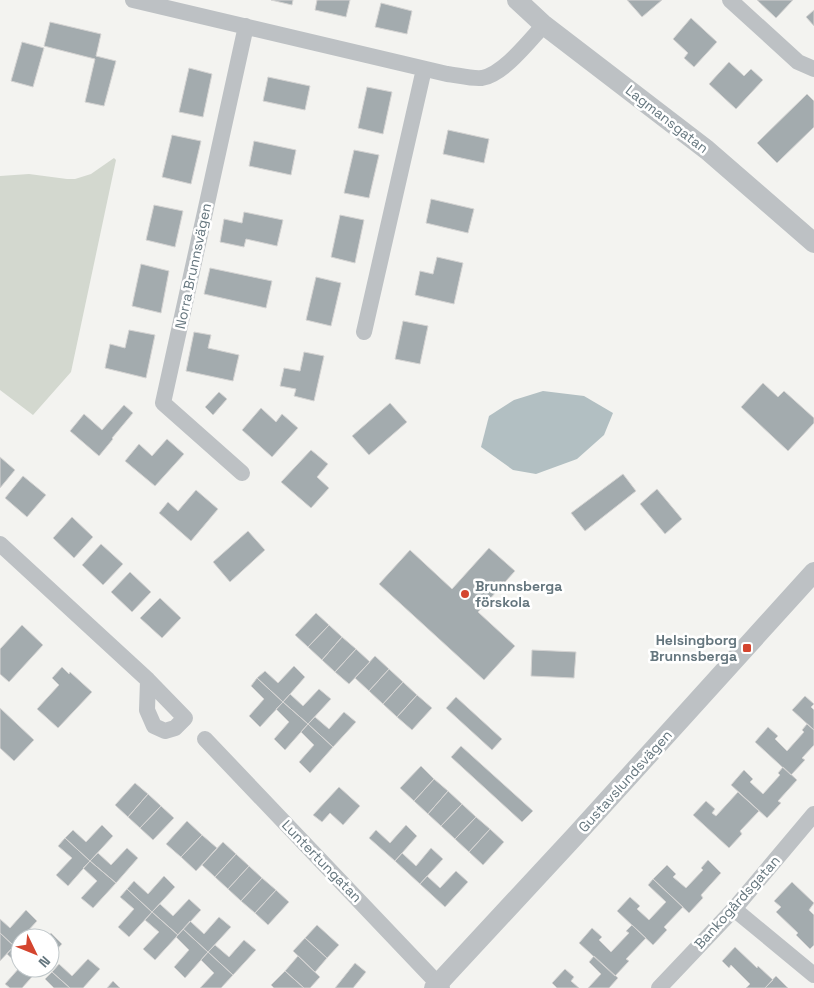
<svg xmlns="http://www.w3.org/2000/svg" width="814" height="988" viewBox="0 0 814 988" font-family="'Space Grotesk',sans-serif">
  <style>
    .green { fill: #d3d8cf }
    .water { fill: #b2bfc2 }
    .building { fill: #a3abae; stroke: #d5d4d3 }
    .lines { fill: none; stroke-linecap: round; stroke-linejoin: round }
    .minor { stroke: #bdc1c4; stroke-width: 16 }
    .tertiary { stroke: #bdc1c4; stroke-width: 20 }
    .poi-dot { fill: #d4452f; stroke: #fff; stroke-width: 2 }
    .labels { text-anchor: middle; dominant-baseline: central; stroke-width: 5; stroke-linejoin: round; paint-order: stroke }
    .street-label { font-size: 14px; fill: #65767e; stroke: #fff }
    .poi-label { font-size: 14px; font-weight: bold; fill: #65767e; stroke: #fff; text-anchor: start }
  </style>
  <rect width="100%" height="100%" fill="#f3f3f0"/>
  <path class="green" d="M114,158L116,160L71,372L33,415L0,390V176L29,174L67,179H75L91,174Z"/>
  <path class="water" d="M543,391L584,396L613,413L604,435L577,459L536,474L513,470L481,447L489,416L514,400Z"/>
  <path class="building" d="M271,0H293L292,5Z
    M317,0H350L346,17L315,10Z
    M627,0H662L642,17Z
    M757,0H793L776,18Z
    M381,3L412,11L407,34L375,27Z
    M814,10V26L806,17Z
    M691,18L717,42L694,67L684,58L688,53L673,39Z
    M50,22L101,34L96,56L116,61L104,106L85,102L95,59L44,46Z
    M22,42L44,48L33,87L11,81Z
    M729,62L744,76L751,69L763,80L736,109L709,84Z
    M189,68L212,74L203,117L179,112Z
    M268,77L310,86L305,110L263,101Z
    M367,87L392,92L383,134L358,128Z
    M807,94L814,101V127L777,163L757,143Z
    M448,130L489,139L484,163L443,154Z
    M172,135L201,141L191,184L162,177Z
    M254,141L296,150L291,175L249,166Z
    M354,150L379,155L369,198L344,193Z
    M431,199L474,209L468,233L426,223Z
    M154,205L183,211L175,247L146,240Z
    M244,212L283,220L277,246L246,239L244,247L220,242L224,219L242,223Z
    M340,215L364,220L355,263L331,257Z
    M437,257L463,263L454,304L415,295L420,271L433,274Z
    M141,264L169,271L161,313L132,306Z
    M210,268L272,281L266,308L204,294Z
    M316,277L341,283L331,326L306,320Z
    M403,321L428,326L420,364L395,359Z
    M129,330L155,335L146,378L105,368L110,344L125,348Z
    M194,332L211,335L208,348L239,355L233,381L186,371Z
    M304,352L324,356L314,401L294,396L296,389L280,386L284,368L300,371Z
    M763,383L778,397L784,391L814,418V423L788,451L741,407Z
    M219,392L227,399L213,415L205,407Z
    M390,403L407,422L369,455L352,436Z
    M124,405L133,413L112,438L113,439L99,456L70,431L84,414L102,430Z
    M261,408L276,422L282,414L298,428L272,457L242,430Z
    M167,439L184,454L155,486L125,461L139,444L152,456Z
    M311,450L328,464L317,477L329,488L311,508L281,482Z
    M0,457L15,470L0,488Z
    M623,474L636,491L585,531L571,513Z
    M23,476L46,495L27,517L5,498Z
    M657,489L682,519L665,534L640,504Z
    M196,490L218,509L191,541L159,513L168,502L178,511Z
    M72,517L93,537L74,558L53,538Z
    M248,531L265,550L230,582L213,562Z
    M101,544L123,564L103,585L82,565Z
    M489,548L515,571L478,612L515,646L484,680L379,584L410,550L452,589Z
    M130,572L151,592L132,612L111,592Z
    M160,598L181,618L162,638L140,618Z
    M316,613L329,625L308,647L295,635Z
    M22,625L43,645L9,682L0,674V649Z
    M329,625L342,637L322,660L308,647Z
    M342,637L356,649L335,672L322,660Z
    M356,649L370,662L349,684L335,672Z
    M532,650L576,652L574,678L531,676Z
    M375,656L389,669L369,691L355,678Z
    M294,666L305,677L283,702L257,678L265,671L278,683Z
    M62,667L69,674L70,672L92,692L58,728L37,709L59,685L52,678Z
    M389,669L403,682L383,704L369,691Z
    M257,678L283,702L260,727L249,716L264,699L251,686Z
    M403,682L417,695L397,717L383,704Z
    M319,689L331,699L308,724L283,702L290,694L303,706Z
    M417,695L432,708L412,730L397,717Z
    M805,696L814,704L811,707L814,710V730L792,710Z
    M456,697L502,739L492,750L446,708Z
    M283,702L308,724L285,750L274,739L289,722L276,709Z
    M0,708L34,740L14,761L0,748Z
    M344,712L356,722L333,747L308,724L315,717L329,729Z
    M308,724L333,747L310,773L299,762L314,745L301,732Z
    M807,724L814,730V745L802,758L805,760L791,775L755,742L768,727L778,736L775,739L787,751L804,732L802,730Z
    M461,746L533,811L522,822L451,757Z
    M421,766L434,779L414,801L400,788Z
    M783,767L797,780L778,801L781,803L767,818L731,785L744,770L753,779L750,782L763,794L780,775L778,773Z
    M434,779L448,791L428,814L414,801Z
    M135,783L148,794L128,817L115,805Z
    M339,787L360,806L343,825L330,813L322,822L313,815Z
    M448,791L462,804L441,826L428,814Z
    M738,792L759,811L740,831L742,834L729,848L693,815L706,801L715,809L712,813L716,816Z
    M148,794L161,806L140,828L128,817Z
    M462,804L476,817L455,839L441,826Z
    M161,806L174,818L153,840L140,828Z
    M476,817L490,829L469,852L455,839Z
    M187,821L202,835L181,857L166,844Z
    M102,825L113,836L90,861L65,838L73,830L86,842Z
    M406,825L417,836L395,861L369,838L376,830L390,843Z
    M490,829L504,842L483,865L469,852Z
    M202,835L217,848L196,871L181,857Z
    M65,838L90,861L68,886L56,875L72,858L58,846Z
    M223,842L236,854L215,877L202,865Z
    M127,848L138,858L116,883L90,861L98,853L111,865Z
    M431,848L443,859L420,884L395,861L402,853L416,866Z
    M236,854L249,866L228,889L215,877Z
    M708,860L721,873L701,895L703,898L689,913L653,879L667,865L676,874L673,877L686,888L703,870L701,868Z
    M90,861L116,883L93,908L81,898L97,881L83,868Z
    M249,866L262,878L241,901L228,889Z
    M456,871L468,882L445,907L420,884L427,876L440,888Z
    M164,876L175,887L152,912L127,889L134,881L148,894Z
    M262,878L276,890L255,913L241,901Z
    M653,879L683,907L664,927L667,930L653,945L617,911L630,897L640,906L637,909L649,920L666,902L648,885Z
    M792,882L814,903L809,910L814,915V945L810,949L796,935L798,933L776,912L781,907L774,901Z
    M127,889L152,912L129,937L118,927L134,909L120,897Z
    M276,890L289,902L268,925L255,913Z
    M189,899L201,910L178,935L152,912L160,904L173,916Z
    M26,910L37,921L14,946L0,933V919L10,928Z
    M152,912L178,935L155,960L143,949L159,932L145,920Z
    M219,917L231,927L208,952L183,929L190,921L204,934Z
    M317,925L339,945L327,958L305,938Z
    M632,925L646,938L626,959L629,961L615,976L579,943L592,928L602,937L599,940L611,952L629,933L626,931Z
    M183,929L208,952L185,978L174,967L189,950L176,937Z
    M0,933L14,946L0,961Z
    M51,933L62,944L50,957V938H46Z
    M305,938L327,958L315,972L293,951Z
    M244,940L256,950L233,975L208,952L215,945L229,957Z
    M14,946L20,951V966L7,954Z
    M735,947L757,968L758,966L773,980L765,988H746L750,984L731,965L729,968L722,961Z
    M208,952L233,975L221,988H200L214,973L201,960Z
    M298,956L320,977L310,988H304L285,971Z
    M594,956L618,978L609,988H588L601,974L589,962Z
    M88,959L100,969L83,988H70L52,972L59,964L72,976Z
    M355,963L366,972L353,988H335Z
    M20,967L39,969L22,988H10L5,984Z
    M565,969L574,977L571,981L579,988H557L552,983Z
    M285,971L304,988H274L271,985Z
    M52,972L70,988H54L45,979Z
    M776,976L788,988H765Z
    M113,981L120,988H107Z"/>
  <g class="lines">
    <path class="minor" d="M133,0L447,74C457,75 471,79 482,78C504,74 529,41 544,25
      M730,0L798,62L814,69
      M364,332L424,69
      M242,473L163,403L246,26
      M0,544L148,680L185,718L175,728L165,731L154,726L147,710L148,680
      M205,739L442,988
      M734,909L814,975
      M659,988L734,909L814,814"/>
    <path class="tertiary" d="M517,0L544,25L707,150L814,243
      M434,988L575,836L814,572"/>
  </g>
  <g class="poi-dot">
    <circle cx="465" cy="594" r="5"/>
    <rect x="742" y="643" width="10" height="10" rx="2.5"/>
  </g>
  <g class="labels">
    <g class="street-label">
      <text transform="translate(667 119) rotate(38)">Lagmansgatan</text>
      <text transform="translate(193 266) rotate(-78)">Norra Brunnsvägen</text>
      <text transform="translate(625 781) rotate(-48)">Gustavslundsvägen</text>
      <text transform="translate(322 861) rotate(46)">Luntertungatan</text>
      <text transform="translate(737 902) rotate(-48)">Bankogårdsgatan</text>
    </g>
    <g class="poi-label">
      <text x="475" y="586">Brunnsberga<tspan x="475" dy="16">förskola</tspan></text>
      <text x="737" y="640" text-anchor="end">Helsingborg<tspan x="737" dy="16">Brunnsberga</tspan></text>
    </g>
  </g>
  <g transform="translate(35 953) rotate(133)"><circle r="24" fill="#ffffff" stroke="#c1c8cb"/>
  <path d="M0-4L9 19L0 12L-9 19Z" fill="#d4452f"/>
  <text y="-8" font-size="14" font-weight="bold" text-anchor="middle" fill="#65767e">N</text>
  </g>
</svg>
